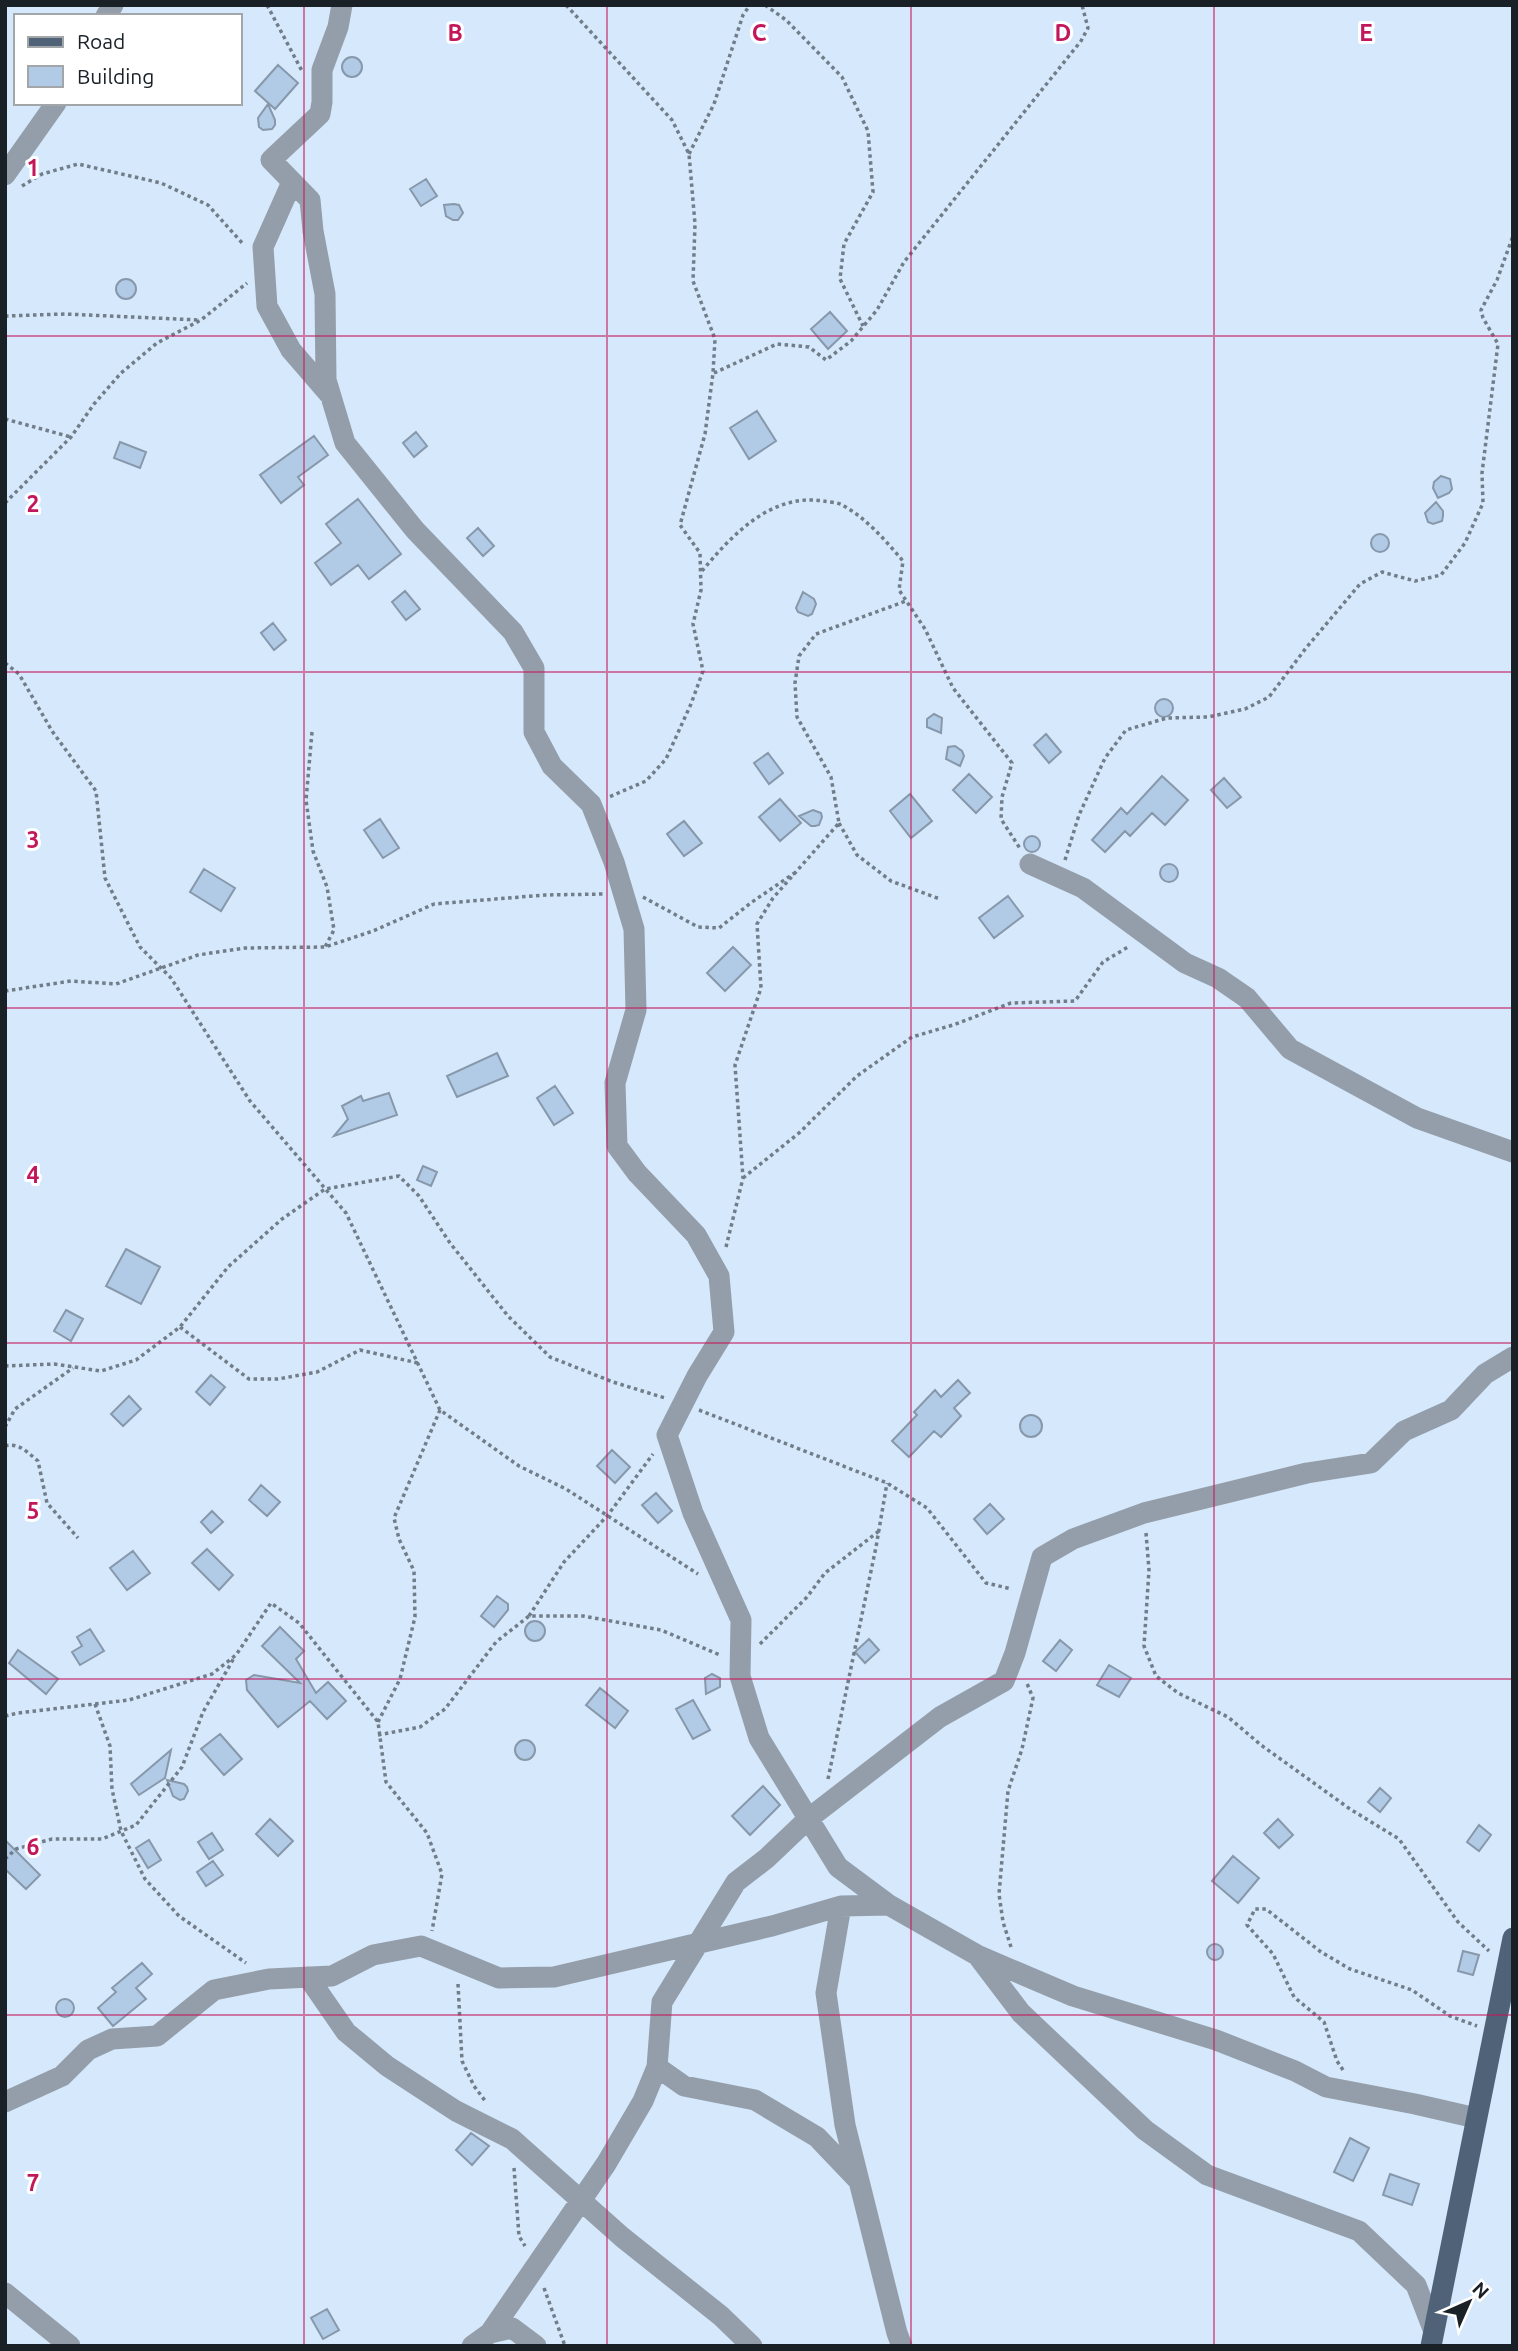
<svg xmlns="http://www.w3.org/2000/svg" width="1518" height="2351" viewBox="0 0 1518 2351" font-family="Ubuntu,sans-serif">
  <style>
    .building { fill: #b1cbe7; stroke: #8798aa; stroke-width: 2 }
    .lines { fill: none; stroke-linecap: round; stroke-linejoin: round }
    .path { stroke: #717d89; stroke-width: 3.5; stroke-dasharray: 3.5 3.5; stroke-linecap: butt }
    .minor { stroke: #939eaa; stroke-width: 21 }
    .major { stroke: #4f6277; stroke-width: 21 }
    .grid { fill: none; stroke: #c2185b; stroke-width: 2; stroke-opacity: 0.55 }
    .grid-label { font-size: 23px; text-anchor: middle; font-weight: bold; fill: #c2185b; stroke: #fff; stroke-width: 6; stroke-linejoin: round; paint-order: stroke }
  </style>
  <rect width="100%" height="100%" fill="#d6e8fb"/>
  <path class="building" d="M342 67a10 10 0 1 1 20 0a10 10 0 1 1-20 0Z
    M278,65L298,83L275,109L255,91Z
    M268,104L275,120V125L272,129L263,130L259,127L258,118Z
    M426,179L437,196L421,206L410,189Z
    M454,204L459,205L463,213L458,220H453L446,216L444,205Z
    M116 289a10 10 0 1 1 20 0a10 10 0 1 1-20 0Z
    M830,312L847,331L828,349L811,329Z
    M757,411L776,441L749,459L730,428Z
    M416,432L427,446L414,457L403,443Z
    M314,436L328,455L298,477L304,485L281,503L260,475Z
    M120,442L146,452L140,468L114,458Z
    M1441,476L1450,479L1452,489L1449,493L1438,498L1433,488L1434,482Z
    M358,499L401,554L369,579L358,565L331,585L315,563L341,543L326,524Z
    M1436,502L1443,511V516L1442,521L1433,524L1428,522L1425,513Z
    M478,528L494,546L483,556L467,538Z
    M1371 543a9 9 0 1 1 18 0a9 9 0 1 1-18 0Z
    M405,591L420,609L406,620L392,602Z
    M803,592L814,599L816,604L812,614L808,616L798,612L796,608Z
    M273,623L286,640L274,650L261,633Z
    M1155 708a9 9 0 1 1 18 0a9 9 0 1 1-18 0Z
    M934,714L942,718L941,733L927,727V719Z
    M1046,734L1061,752L1049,763L1034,745Z
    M955,746L962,751L964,756L960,766L946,759L948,747Z
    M768,753L783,773L769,784L754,763Z
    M969,774L992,797L976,813L953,790Z
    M1162,776L1188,800L1165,825L1152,813L1130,836L1125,831L1105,852L1092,840L1121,808L1127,814Z
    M1224,778L1241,797L1227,808L1211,790Z
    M910,794L932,821L911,838L890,811Z
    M780,799L801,823L780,841L759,817Z
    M813,810L821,813L822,817L819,825L815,826H811L799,816Z
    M380,819L399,848L383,858L364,830Z
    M684,821L702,843L684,856L667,834Z
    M1024 844a8 8 0 1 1 16 0a8 8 0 1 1-16 0Z
    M1160 873a9 9 0 1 1 18 0a9 9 0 1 1-18 0Z
    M204,869L235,888L221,911L190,892Z
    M1008,896L1023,916L994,938L979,918Z
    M733,947L751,965L725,991L707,973Z
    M497,1053L508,1076L457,1097L447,1076Z
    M555,1086L573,1113L554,1125L537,1098Z
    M389,1093L397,1115L334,1136L348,1119L342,1106L361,1096L363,1101Z
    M423,1166L437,1172L431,1186L417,1180Z
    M126,1249L160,1267L141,1304L106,1286Z
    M66,1310L83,1319L71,1341L54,1331Z
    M211,1375L225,1387L210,1405L196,1392Z
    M958,1380L970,1393L954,1408L961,1416L941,1437L934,1431L909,1457L892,1441L917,1415L914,1412L935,1390L941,1397Z
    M129,1396L141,1409L123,1426L111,1414Z
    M1020 1426a11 11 0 1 1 22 0a11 11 0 1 1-22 0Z
    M612,1450L630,1467L615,1483L597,1466Z
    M261,1485L280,1502L267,1516L249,1500Z
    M656,1493L672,1511L658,1523L642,1505Z
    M990,1504L1004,1519L987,1534L974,1519Z
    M212,1511L223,1522L211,1533L201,1522Z
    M207,1549L233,1575L219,1590L192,1563Z
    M133,1551L150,1573L127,1590L110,1568Z
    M497,1596L508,1604V1610L494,1627L481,1616Z
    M525 1631a10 10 0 1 1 20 0a10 10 0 1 1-20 0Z
    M280,1627L304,1651L296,1659L316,1693L328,1682L346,1701L327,1719L310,1701L278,1727L247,1690L246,1680L254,1675L300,1683L262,1646Z
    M90,1629L104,1651L80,1665L72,1652L82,1646L77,1637Z
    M869,1639L879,1650L865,1663L855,1652Z
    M1060,1640L1072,1650L1056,1671L1043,1661Z
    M18,1650L58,1679L46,1694L9,1663Z
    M1109,1665L1131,1678L1119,1697L1097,1685Z
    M712,1674L720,1678V1687L706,1694L705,1678Z
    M600,1688L628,1711L615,1728L586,1705Z
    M693,1700L710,1730L693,1739L676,1709Z
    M220,1734L242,1759L224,1775L201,1749Z
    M515 1750a10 10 0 1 1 20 0a10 10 0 1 1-20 0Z
    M171,1750L165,1778L139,1795L131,1784Z
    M167,1780L184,1784L187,1787L188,1791L184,1799L180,1800L173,1796Z
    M763,1786L780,1805L750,1835L732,1816Z
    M1380,1788L1391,1798L1380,1812L1368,1802Z
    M270,1819L293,1841L278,1856L256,1834Z
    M1278,1819L1293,1835L1279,1848L1264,1833Z
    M1479,1825L1491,1835L1479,1851L1467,1842Z
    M212,1833L223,1850L209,1859L198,1842Z
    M5,1840L40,1875L26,1889L5,1869Z
    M149,1840L161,1860L148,1868L136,1848Z
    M1233,1856L1259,1878L1238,1903L1212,1881Z
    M213,1861L223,1875L206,1886L197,1872Z
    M1207 1952a8 8 0 1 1 16 0a8 8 0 1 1-16 0Z
    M1463,1951L1479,1955L1473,1975L1458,1971Z
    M142,1963L152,1974L136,1988L146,1999L113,2026L98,2008L116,1992L112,1988Z
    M56 2008a9 9 0 1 1 18 0a9 9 0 1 1-18 0Z
    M471,2133L489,2146L472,2165L456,2150Z
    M1350,2138L1369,2148L1353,2181L1334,2172Z
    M1390,2174L1419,2184L1412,2205L1383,2195Z
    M327,2309L339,2330L323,2339L311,2318Z"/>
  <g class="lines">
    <path class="path" d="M267,5L302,71
      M566,5L672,120L689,154L695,224L693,281L715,339L713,373L705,434L680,525L700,553L701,590L693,624L703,671L691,704L666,759L646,781L609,797
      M765,5L786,20L842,77L868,131L873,192L844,244L840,279L863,326
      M689,154L714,104L743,15L750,5
      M22,186L42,174L78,164L161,183L208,205L244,245
      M5,316L65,314L199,320
      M714,373L777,344L809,347L826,360L851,341L877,310L904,262L1081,41L1088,28L1082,5
      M5,419L71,437
      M5,503L71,437L94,404L121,373L157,343L201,320L247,283
      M702,571C732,535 771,493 823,501C829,502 838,502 844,506C867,519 886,541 903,561L899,590L925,629L953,688L1012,763L1002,797L1001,819L1021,850
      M5,663L19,674L52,731L96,791L105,878L140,947L171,978L250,1101L346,1213L440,1410L519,1466L566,1489L698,1574
      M312,732L306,800L313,851L327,887L334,930L325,947
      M839,823L857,855L891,881L940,899
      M1065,860L1079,815L1105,758L1126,730L1167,718L1208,717L1245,709L1269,697L1306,648L1360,584L1382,572L1415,581L1441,575L1465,543L1483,503L1482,473L1498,344L1483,318L1481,310L1497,280L1513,236
      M643,897L698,927L719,928L752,902L796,872
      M5,991L71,981L116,984L198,955L245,948L325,947L373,931L434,904L545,895L604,894
      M743,1178L799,1133L857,1076L912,1037L953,1025L1011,1003L1075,1001L1103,962L1128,947
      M726,1247L743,1178L735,1065L761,988L757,924L773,898L839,823L831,777L797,717L795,683L799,656L816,634L906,601
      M180,1327L249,1379H278L317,1372L360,1350L418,1363
      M5,1366L54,1364L101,1371L136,1360L180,1327L228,1267L282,1219L325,1189L399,1176L419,1196L450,1243L508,1316L550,1357L613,1382L665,1398
      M699,1410L887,1483L927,1508L986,1583L1012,1589
      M5,1427L15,1409L73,1368
      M5,1446C19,1442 28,1453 38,1461L47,1503L78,1538
      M1146,1533L1149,1570L1144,1646L1156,1676L1178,1693L1228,1717L1261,1745L1350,1809L1399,1839L1458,1922L1489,1951
      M529,1616L564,1562L608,1515L653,1454
      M760,1644L807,1597L825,1573L879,1531
      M95,1704L110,1746L112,1789L121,1831L145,1879L179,1916L246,1963
      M5,1716L18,1713L129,1700L212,1674L236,1655L271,1603L299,1623L378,1722L386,1782L427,1833L442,1874L432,1931
      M378,1722L400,1679L415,1617L414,1571L399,1539L394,1518L440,1410
      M378,1735L420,1727L445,1709L496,1642L529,1616H583L661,1630L720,1655
      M828,1779L876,1547L887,1483
      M5,1859L16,1849L52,1839H102L136,1825L182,1767L203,1712L234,1658
      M1011,1947L1003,1922L999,1894L1008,1791L1022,1749L1033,1698L1026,1681
      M458,1984L462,2061L474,2086L486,2102
      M1343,2070L1337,2061L1324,2022L1294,1997L1273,1954L1247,1925L1255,1909H1266L1321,1952L1350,1969L1412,1990L1450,2016L1477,2026
      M514,2168L519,2236L525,2246
      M544,2288L565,2346"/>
    <path class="minor" d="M342,5L338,27L322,70V102L320,114L271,160L310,200L313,231L325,294L326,380L345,443L415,530L513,632L534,668V732L552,766L591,804L614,862L634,929L636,1010L615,1083L617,1146L637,1173L696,1235L719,1276L724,1332L697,1376L667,1435L693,1513L741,1620L740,1676L759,1738L838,1867L889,1905L977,1955L1021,2013L1145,2130L1207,2175L1359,2231L1416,2285L1433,2329
      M106,16L113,5
      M5,175L56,103
      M292,182L263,247L267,306L291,350L329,394
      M1030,864L1083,888L1185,963L1218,978L1247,998L1290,1049L1417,1118L1513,1152
      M841,1906L826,1993L845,2125L897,2333L902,2346
      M979,1956L1073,1996L1216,2040L1295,2071L1326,2087L1415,2104L1476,2118
      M308,1977L346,2032L387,2066L456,2111L512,2139L622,2237L721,2316L752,2346
      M657,2067L684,2086L755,2100L817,2137L857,2179
      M5,2102L62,2076L88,2050L112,2039L157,2036L214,1990L269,1979L332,1976L373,1955L421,1946L499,1978L554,1977L772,1926L841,1906L889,1905
      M5,2293L70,2346
      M490,2333L512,2328L536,2346
      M472,2346L490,2333L606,2164L643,2101L657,2067L662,2002L736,1882L767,1858L808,1819L940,1717L1004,1681L1015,1653L1042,1557L1073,1539L1144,1513L1307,1473L1371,1463L1404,1431L1451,1410L1485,1374L1513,1357"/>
    <path class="major" d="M1431,2346L1513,1938"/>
  </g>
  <path class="grid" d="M304,5V2346M607,5V2346M911,5V2346M1214,5V2346M5,336H1513M5,672H1513M5,1008H1513M5,1343H1513M5,1679H1513M5,2015H1513"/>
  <g class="grid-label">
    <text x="455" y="41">B</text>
    <text x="759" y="41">C</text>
    <text x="1063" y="41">D</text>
    <text x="1366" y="41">E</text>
    <text x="33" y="176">1</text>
    <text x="33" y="512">2</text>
    <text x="33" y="848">3</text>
    <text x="33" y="1183">4</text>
    <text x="33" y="1519">5</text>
    <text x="33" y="1855">6</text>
    <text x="33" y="2191">7</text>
  </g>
  <rect width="1518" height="2351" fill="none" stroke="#192026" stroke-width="14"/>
  <rect x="14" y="14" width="228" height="91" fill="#ffffff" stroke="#a3a6a8" stroke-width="2"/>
  <rect x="28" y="37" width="35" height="10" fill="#4f6277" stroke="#a3a6a8" stroke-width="2"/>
  <text x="77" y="49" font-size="21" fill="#192026">Road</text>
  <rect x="28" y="66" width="35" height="21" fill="#b1cbe7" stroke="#a3a6a8" stroke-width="2"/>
  <text x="77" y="84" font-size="21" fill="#192026">Building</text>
  <g transform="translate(1469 2302) rotate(45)" stroke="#ffffff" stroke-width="5" paint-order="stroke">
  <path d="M0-5L12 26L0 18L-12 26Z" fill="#192026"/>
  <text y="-10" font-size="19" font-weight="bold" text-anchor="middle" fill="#192026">N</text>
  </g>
</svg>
